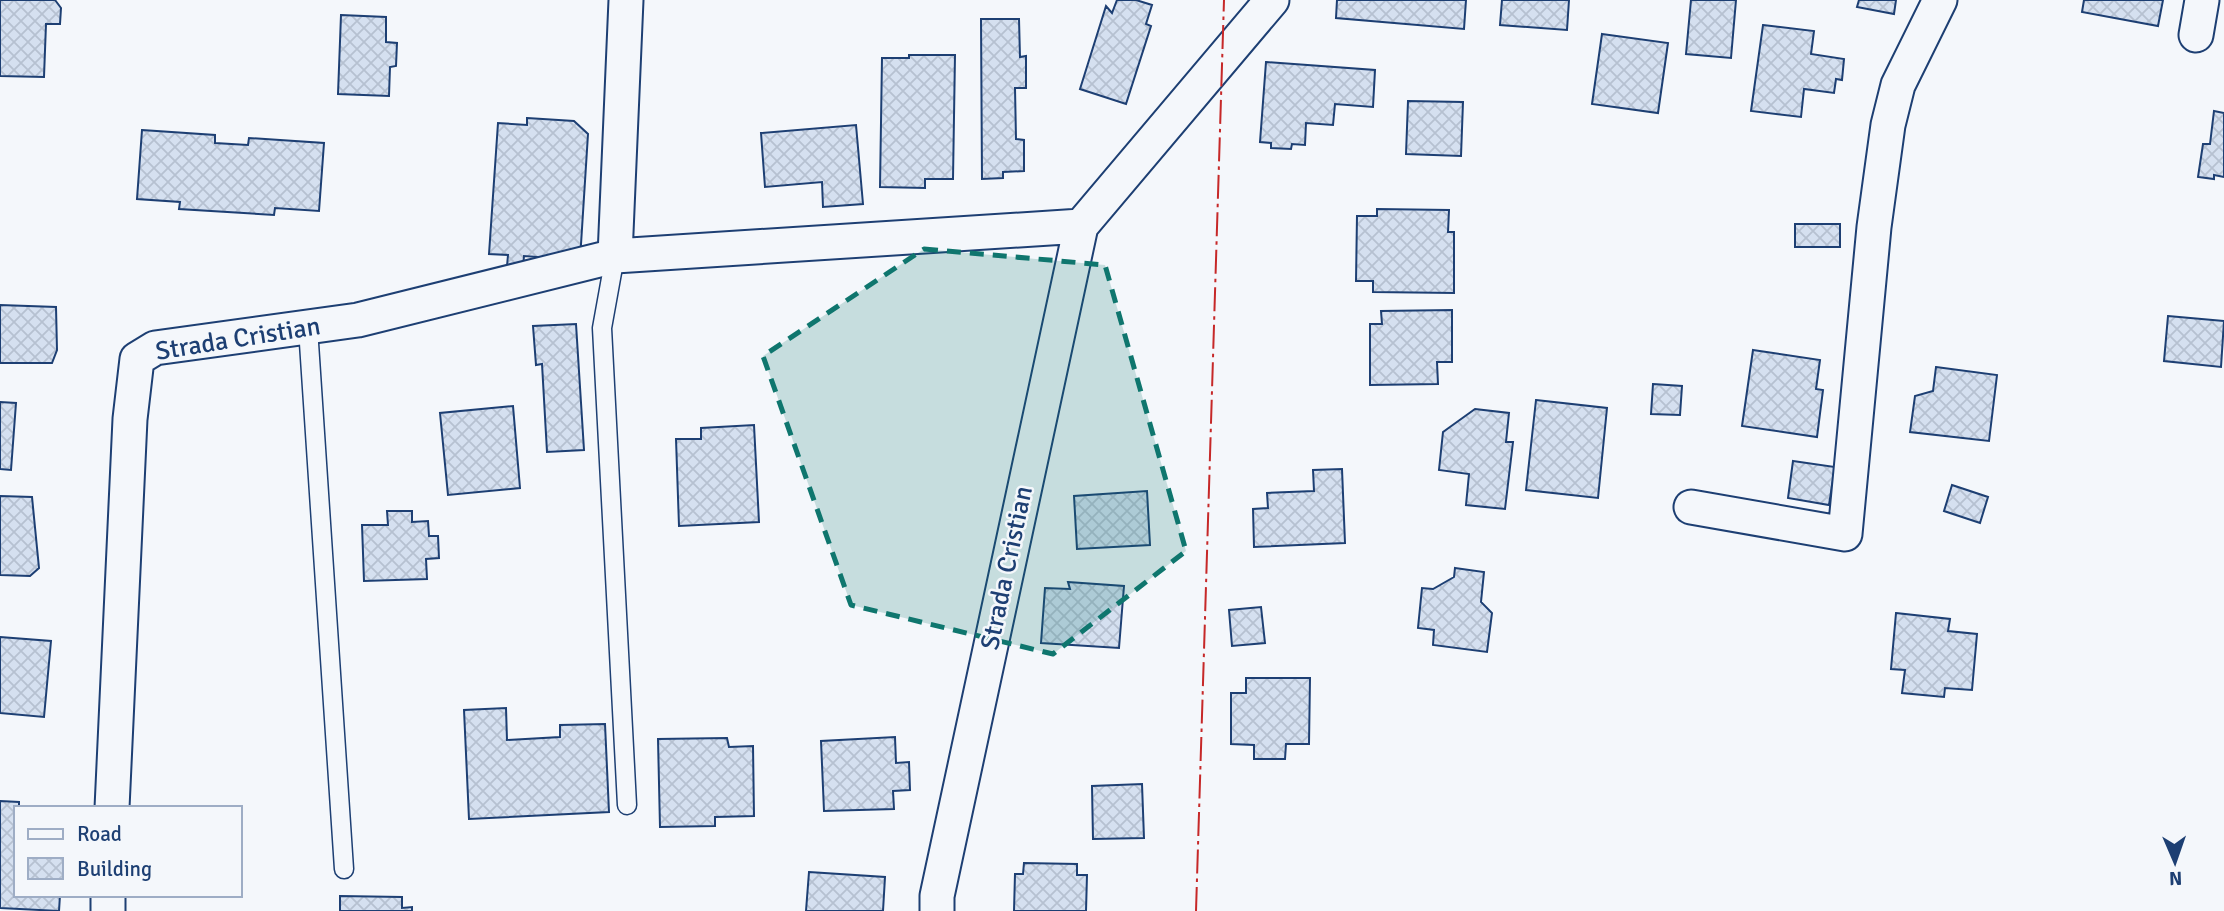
<svg xmlns="http://www.w3.org/2000/svg" width="2224" height="911" viewBox="0 0 2224 911" font-family="Signika,sans-serif">
  <style>
    .building { fill: url(#building-cross-hatch); stroke: #1d3f73; stroke-width: 2 }
    .lines { fill: none; stroke-linecap: round; stroke-linejoin: round }
    .service-casing { stroke: #1d3f73; stroke-width: 21 }
    .minor-casing { stroke: #1d3f73; stroke-width: 37 }
    .service { stroke: #f4f7fb; stroke-width: 18 }
    .minor { stroke: #f4f7fb; stroke-width: 33 }
    .power { stroke: #c62828; stroke-width: 2; stroke-dasharray: 24 5 3.5 5; stroke-linecap: butt }
    .marked { fill: #0f766e; fill-opacity: 0.2; stroke: #0f766e; stroke-width: 5; stroke-dasharray: 14 9; stroke-linejoin: round }
    .labels { text-anchor: middle; dominant-baseline: central; stroke-width: 5; stroke-linejoin: round; paint-order: stroke }
    .street-label { font-size: 26px; fill: #1d3f73; stroke: #f4f7fb }
  </style>
  <defs>
    <pattern id="building-cross-hatch" width="8" height="8" patternUnits="userSpaceOnUse" patternTransform="scale(1.75)"><rect width="8" height="8" fill="#d5e0f0"/><path d="M0 0l8 8M0 8l8-8" fill="none" stroke="#b6c1d1"/></pattern>
  </defs>
  <rect width="100%" height="100%" fill="#f4f7fb"/>
  <path class="building" d="M0,0H55L61,8L60,24H46L44,77L0,76Z
    M1117,0H1136L1152,5L1146,24L1151,26L1126,104L1080,89L1106,6L1112,13Z
    M1337,0H1466L1464,29L1336,18Z
    M1502,0H1569L1567,30L1500,25Z
    M1691,0H1736L1731,58L1686,54Z
    M1859,0H1896L1894,14L1857,7Z
    M2084,0H2163L2158,26L2082,12Z
    M341,15L386,17V42L397,43L396,66L390,67L389,96L338,94Z
    M981,19H1019L1020,57L1026,56V88H1015L1016,139L1024,140V171L1003,172V178L982,179Z
    M1763,25L1814,31L1811,54L1844,59L1842,80L1836,79L1834,93L1804,89L1801,117L1751,111Z
    M1602,34L1668,43L1658,113L1592,104Z
    M909,55H955L953,179H925V188L880,187L882,58H909Z
    M1266,62L1375,70L1373,107L1335,104L1333,125L1306,123L1305,145L1292,144L1291,149L1271,148V143L1260,142Z
    M1408,101L1463,102L1461,156L1406,154Z
    M2214,111L2224,113V177L2214,175V179L2198,177L2203,144H2210Z
    M527,118L574,121L588,134L580,260L524,256L523,267L507,266L508,255L489,254L498,123L527,125Z
    M856,125L863,204L823,207L822,182L765,187L761,133Z
    M142,130L215,135V143L248,145L249,138L324,143L319,211L275,208L274,215L179,209L180,202L137,199Z
    M1377,209L1449,210L1448,232H1454V293L1373,292V281H1356L1357,216H1377Z
    M1795,224H1840V247H1795Z
    M0,305L56,307L57,350L52,363H0Z
    M1452,310V362H1437L1438,384L1370,385V324H1382L1381,311Z
    M2168,316L2224,321L2221,367L2164,361Z
    M576,324L584,450L547,452L542,364L536,365L533,326Z
    M1753,350L1820,360L1816,389L1823,390L1817,437L1742,426Z
    M1936,367L1997,375L1989,441L1910,432L1915,396L1933,391Z
    M1653,384L1682,386L1680,415L1651,414Z
    M1536,400L1607,408L1598,498L1526,490Z
    M0,402L16,403L11,470L0,469Z
    M513,406L520,488L448,495L440,413Z
    M1475,409L1509,413L1506,442H1513L1505,509L1466,505L1469,474L1439,470L1443,432Z
    M754,425L759,522L679,526L676,439H701V428Z
    M1793,461L1835,467L1829,505L1788,498Z
    M1342,469L1345,543L1254,547L1253,509L1268,508L1267,493L1314,491L1313,470Z
    M1952,485L1988,497L1980,523L1944,511Z
    M1147,491L1150,545L1077,549L1074,496Z
    M0,496L32,497L39,568L30,576L0,575Z
    M387,511H412V522L428,521L429,536H438L439,558L426,559L427,579L364,581L362,525H388Z
    M1455,568L1484,572L1481,602L1492,613L1487,652L1433,645L1434,630L1418,628L1422,588L1433,589L1454,577Z
    M1068,582L1124,586L1119,648L1041,643L1045,588L1070,589Z
    M1261,607L1265,643L1232,646L1229,610Z
    M1896,613L1950,619L1948,631L1977,634L1972,690L1945,688L1944,697L1902,693L1905,670L1891,669Z
    M0,637L51,641L44,717L0,713Z
    M1246,678H1310L1309,744H1286L1285,759H1254V745L1231,744V693H1246Z
    M506,708L507,740L560,737V725L605,724L609,812L469,819L464,710Z
    M895,737L896,763L909,762L910,790L893,791L894,809L824,811L821,741Z
    M727,738L729,747L753,746L754,816L715,817V826L660,827L658,739Z
    M1142,784L1144,838L1093,839L1092,786Z
    M0,801L19,802V808H16V895H60L59,911L0,908Z
    M1024,863L1077,864V875H1087L1086,911H1014L1015,874H1023Z
    M809,872L885,877L883,911H806Z
    M340,896L402,897V908L412,907V911H340Z"/>
  <g class="lines">
    <defs>
      <path id="service" d="M615,256L602,328L627,805
        M308,328L344,869"/>
      <path id="minor" d="M2196,35L2202,0
        M615,256L626,0
        M1691,507L1845,534L1874,227L1888,125L1898,85L1940,0
        M112,808L130,419L137,359L155,348L358,320L615,256L1081,226
        M108,911V895
        M937,911V896L1081,226L1272,0"/>
    </defs>
    <use href="#service" class="service-casing"/>
    <use href="#minor" class="minor-casing"/>
    <use href="#service" class="service"/>
    <use href="#minor" class="minor"/>
    <path class="power" d="M1196,911L1224,0"/>
  </g>
  <path class="marked" d="M924,249L1105,265L1186,551L1053,654L851,605L763,356Z"/>
  <g class="labels">
    <g class="street-label">
      <text transform="translate(238 339) rotate(-9)">Strada Cristian</text>
      <text transform="translate(1007 568) rotate(-78)">Strada Cristian</text>
    </g>
  </g>
  <rect x="14" y="806" width="228" height="91" fill="#f4f7fb" stroke="#9eadc5" stroke-width="2"/>
  <rect x="28" y="829" width="35" height="10" fill="#f4f7fb" stroke="#9eadc5" stroke-width="2"/>
  <text x="77" y="841" font-size="21" fill="#1d3f73">Road</text>
  <rect x="28" y="858" width="35" height="21" fill="url(#building-cross-hatch)" stroke="#9eadc5" stroke-width="2"/>
  <text x="77" y="876" font-size="21" fill="#1d3f73">Building</text>
  <g transform="translate(2175 862) rotate(178)" stroke="#f4f7fb" stroke-width="5" paint-order="stroke">
  <path d="M0-5L12 26L0 18L-12 26Z" fill="#1d3f73"/>
  <text y="-10" font-size="19" font-weight="bold" text-anchor="middle" fill="#1d3f73">N</text>
  </g>
</svg>
